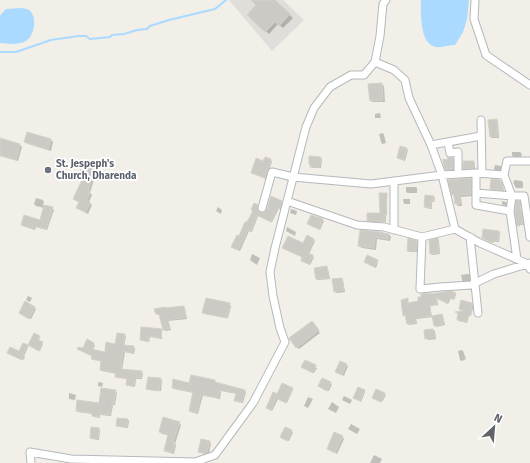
<svg xmlns="http://www.w3.org/2000/svg" width="530" height="463" viewBox="0 0 530 463" font-family="'Fira Sans',sans-serif">
  <style>
    .industrial { fill: #e0deda }
    .water { fill: #aadaff }
    .shadow { fill: #0003 }
    .lines { fill: none; stroke-linecap: round; stroke-linejoin: round }
    .stream { stroke: #aadaff; stroke-width: 2 }
    .building { fill: #cccac5; stroke: #d6d1c6 }
    .minor-casing { stroke: #b5b8bc; stroke-width: 9 }
    .minor { stroke: #fff; stroke-width: 7 }
    .worship-dot { fill: #6b7280; stroke: #fff; stroke-width: 1.5 }
    .labels { text-anchor: middle; dominant-baseline: central; stroke-width: 3.5; stroke-linejoin: round; paint-order: stroke }
    .worship-label { font-size: 10px; font-weight: bold; fill: #5b616d; stroke: #fff; text-anchor: start }
  </style>
  <rect width="100%" height="100%" fill="#f1efe8"/>
  <path class="industrial" d="M229,0H283L304,20L272,51Z"/>
  <path class="water" d="M421,0H469L467,19L463,32L455,45C449,45 442,48 436,47C419,44 421,13 421,0Z
    M22,8C26,9 29,9 31,12C37,19 34,36 26,41C18,45 9,44 0,43V17L1,14L6,9Z"/>
  <path class="shadow" d="M253,0H274L293,18L283,28L278,24L269,34L248,15L258,5Z
    M381,84L384,86L385,102H373L371,100Z
    M380,113L381,118H375V114Z
    M497,120L498,122L499,138H492L491,137Z
    M28,133L51,140L53,142L51,151L28,144L25,142Z
    M383,133L384,135L386,143L382,144L381,142L379,134Z
    M0,139L20,145L22,147L18,161L0,156Z
    M406,149L408,150L405,161L400,159L398,158Z
    M512,152H520L522,154L521,157H513L512,155Z
    M265,158L272,161L266,179L252,173L264,162Z
    M320,158L322,159L321,168H312L311,166Z
    M453,159L454,160V170L448,171L446,169L448,161Z
    M473,162L475,164V169L465,170L464,168Z
    M495,165L501,166L502,167L501,171L495,170L494,169Z
    M95,166L97,169L90,193L92,195L89,202L92,205L88,214L80,210L78,208L80,203L75,199L82,181L79,179Z
    M471,179L472,181V196L461,197L462,206H458L456,204L455,196L453,194Z
    M514,180L522,181L523,183V188H516L513,182H514Z
    M500,181L502,182L504,191L493,190L491,189Z
    M406,187H416L417,188V193H407L406,191Z
    M386,194L387,195V215H386V222H369L368,220L381,214Z
    M433,197L435,198L434,202H432V209L426,208L425,207Z
    M36,198L43,200L44,202L43,205L52,208L54,210L47,230L36,227L35,230L23,226L22,225L40,221L44,208L36,206L34,204Z
    M403,199H410V204H404Z
    M281,201L283,203L281,210L279,208L272,222L258,216L252,232L249,231L240,251L234,248L257,206L258,207V211L259,213L264,214Z
    M502,201L506,202L507,203V206L503,205L502,204Z
    M519,202L521,203L520,210L522,211L524,225H520L519,227L518,225Z
    M218,207L222,210L221,214L216,211Z
    M291,209L297,211L296,215L290,213Z
    M323,220L324,221L320,230L308,224Z
    M287,227L296,232L295,236L286,231Z
    M361,231L389,234L391,237L390,241L377,239L376,250L362,248L359,246Z
    M499,232L500,233L499,242H493V243H492L483,238Z
    M438,239L439,241L440,254L433,255L431,254Z
    M314,240L315,241L309,254L314,257L310,265L302,261L304,244Z
    M416,242L418,243L417,252H409L408,250Z
    M252,254L260,258L257,265L250,260Z
    M377,261L378,262L376,268L365,262Z
    M327,268L328,269L330,279L318,280L316,279Z
    M468,274L470,275V281L463,282L462,280L461,275Z
    M342,279L343,280L345,292L337,293L335,292Z
    M455,294L456,295L454,300L451,298L448,304L437,298L438,305L430,306L432,317L442,315L443,316L445,325L436,327L435,325L433,317L416,319L417,324L409,325L408,324L407,316L404,315L407,300L409,303L420,302L419,298Z
    M28,296L32,298L30,302L26,300Z
    M25,303L36,309L31,319L20,313Z
    M229,304L231,306L228,318L205,314L204,312Z
    M471,304L473,305V308L471,316H469L467,323L459,321L458,319L459,314L457,313L465,311Z
    M184,307L185,309L187,319L168,321L171,330L165,331L164,329L161,315H158L157,314L166,309Z
    M314,324L320,333L299,349L297,347Z
    M161,330L162,331V339L150,337L149,342L142,341L141,340Z
    M433,330L435,331L436,339L428,340L426,338Z
    M34,335L40,338L38,341L43,344L40,351L29,345L24,356L25,357L23,360L9,354L19,352L24,344L28,346Z
    M124,335L126,336L124,346L134,347L135,349L134,354L125,352L122,370L142,372L143,374L142,379H136L135,387L129,386L127,385L128,379L118,378L116,377L117,374L102,371L101,370L102,361L94,360L93,359V356L83,349L87,341L95,345L92,351L106,353L116,345Z
    M462,350L463,351L466,359L462,361L460,360L458,351Z
    M305,361L317,368L314,373L302,367Z
    M340,362L348,366L344,376L338,373Z
    M160,379L162,380L161,391L149,390L148,389Z
    M215,381L216,382V383L245,390L246,392L243,403L237,402L236,400L237,394L221,391L220,399L203,395L198,414L191,412L190,411L194,393L174,389L173,387Z
    M98,382L103,383L102,387L98,386Z
    M330,383L332,384L329,391L319,386Z
    M292,389L293,390L287,403L278,399L272,411L268,409L277,395Z
    M115,391L117,393L115,405H113L111,416L100,415V418L94,417L93,416V414L78,412L77,411L100,404Z
    M364,391L365,392L361,402L356,399Z
    M69,393L76,395L75,400L69,399Z
    M384,394L386,395L382,402L375,399Z
    M344,396L352,400L350,404L342,400Z
    M308,397L313,399L308,408L304,406Z
    M332,402L339,407L336,413L328,409Z
    M128,420L129,421L128,428L119,427L117,426Z
    M179,423L181,425L175,444L176,445L174,454L167,452L165,450L168,435L162,434L160,432Z
    M351,424L360,429L357,434L348,429Z
    M285,428L293,432L289,441L282,438Z
    M98,429L100,430L99,440L92,439L91,438Z
    M342,437L344,439L337,454L328,449Z
    M209,442L211,443L209,454H207L200,453L199,451Z
    M374,455L382,459L380,463H370Z"/>
  <g class="lines">
    <path class="stream" d="M0,52H16L51,40L78,36H86L90,39L110,37L112,35L124,34L137,30L147,29L150,26L169,20L215,9L226,0"/>
  </g>
  <path class="building" d="M251,0H275L290,14L279,26L275,22L265,32L247,15L256,5Z
    M382,83L383,100L370,101L368,84Z
    M497,119L498,136L490,137L488,120Z
    M27,132L51,139L48,149L24,142Z
    M0,138L20,144L16,160L0,155Z
    M400,146L407,148L404,160L397,158Z
    M309,156L321,157L320,167H310V164H309Z
    M265,157L271,159L265,178L251,173L256,158L263,161Z
    M448,157L453,158V169L445,170L443,162V159L447,160Z
    M463,161H474V168L463,169Z
    M83,162L95,165L88,191L90,192L87,200L90,202L86,212L76,208L79,202L73,199L82,180L78,179Z
    M471,178V194L460,195V204H455L454,195H452L448,180Z
    M491,179L500,180L503,187V190L490,189Z
    M379,193H387L386,214H385V221H367V213H380Z
    M425,195L434,196L433,201H431V208L424,207Z
    M271,196L282,201L280,209L277,208L271,222L257,215L251,232L248,230L238,250L231,247L237,235L239,236L245,222H247L253,211L251,210L254,203L258,205L257,209L259,212L264,213L267,209Z
    M516,201H520L519,208L521,209L523,223V224H519L518,226H517L515,211Z
    M44,205L53,207L46,229L34,226L33,229L21,225L24,215L40,220Z
    M311,215L323,219L319,229L307,224Z
    M483,229L499,231L498,241H492V242H490L482,238Z
    M360,230L379,232L389,234L388,239L375,237L374,248L358,246Z
    M307,235L314,239L308,253L313,255L309,264L301,261L302,257L282,248L288,236L303,243Z
    M408,238L417,241L416,251H407Z
    M438,238L439,253L430,254L429,240Z
    M367,255L378,260L374,267L364,262Z
    M327,266L329,278L316,279L314,268Z
    M342,278L344,290L334,292L332,279Z
    M451,291L456,293L453,299L449,298L447,303L436,298L437,304L430,305L431,316L416,318V323L407,324L405,315L403,316L401,300L408,298V303L418,301V297H421V294L431,293V294Z
    M206,298L230,303L227,318L202,313Z
    M461,300L472,303V306L470,316L468,315L466,322L457,320L458,313L455,312L463,311L459,309Z
    M25,301L35,307L29,319L19,313Z
    M184,306L186,317L168,320L170,328L163,330L159,314H156L154,309L165,307V308Z
    M442,314L444,324L434,326L432,316Z
    M312,321L319,330L296,348L289,338Z
    M141,327L162,329L161,338L149,336L148,341L140,340Z
    M433,329L435,337L425,339L424,330Z
    M34,333L40,336L38,340L43,342L39,351L28,345L23,354L24,355L22,360L7,353L10,347L19,351L23,343L28,345Z
    M117,333L125,334L123,345L134,346L133,353L123,351L121,369L142,371L141,378H135L134,386L126,385L127,378L115,377L116,373L100,370L101,361L91,359L92,356L77,349L78,347L83,348L87,339L94,343L91,349L105,352L106,342L115,344Z
    M305,360L316,365L313,373L301,367Z
    M340,361L347,364L342,375L335,372Z
    M191,375L215,380V382L245,390L242,402L234,401L236,393L220,390L218,398L201,395L197,413L189,411L193,392L172,388L173,379L189,383Z
    M148,377L161,378L159,391L146,389Z
    M322,378L331,382L327,391L318,386Z
    M282,383L293,388L286,403L276,398L271,410L266,408L273,392L277,394Z
    M358,387L365,390L360,401L353,398Z
    M101,388L116,390L114,404H112L110,415L99,414V417L92,416V413L76,411L77,400L99,403Z
    M376,389L385,393L381,402L372,398Z
    M163,417L180,422L173,442H175L173,452L164,451L168,434L159,432Z
    M117,418L128,419L127,427L116,426Z
    M91,427L99,428L98,439L90,438Z
    M285,427L292,430L287,441L280,437Z
    M334,432L343,436L335,453L327,449Z
    M201,439L210,441L207,452L205,453L198,452Z"/>
  <g class="lines">
    <defs>
      <path id="minor" d="M475,0L474,19L486,55L530,85
        M375,62L394,70L405,80L409,98L431,145L442,175L455,229L480,243L528,264L530,269
        M481,120L482,173
        M448,142L450,153L458,152V174
        M431,145L481,136
        M476,173V205L510,211L517,259
        M504,175L512,196H524L530,237
        M476,193L512,196L510,211
        M287,201L357,225L384,227L422,237
        M262,208L272,172L293,177L371,184L442,175L476,173L504,175L507,161H530
        M455,229L422,237L420,289L440,287L471,285L494,274L530,263
        M394,230V181
        M470,237L478,313
        M31,463L30,452L71,459L195,462L215,455L253,403L285,342L280,328L273,296L270,272L275,248L306,127L314,108L330,87L351,75H364L375,62L380,36L383,4L386,0"/>
    </defs>
    <use href="#minor" class="minor-casing"/>
    <use href="#minor" class="minor"/>
  </g>
  <circle class="worship-dot" cx="48" cy="170" r="4"/>
  <g class="labels">
    <g class="worship-label">
      <text x="56" y="164">St. Jespeph's<tspan x="56" dy="12">Church, Dharenda</tspan></text>
    </g>
  </g>
  <g transform="translate(494 427) rotate(26)" stroke="#ffffff" stroke-width="3" paint-order="stroke">
  <path d="M0-3L7 15L0 10L-7 15Z" fill="#5f6368"/>
  <text y="-6" font-size="11" font-weight="bold" text-anchor="middle" fill="#5f6368">N</text>
  </g>
</svg>
